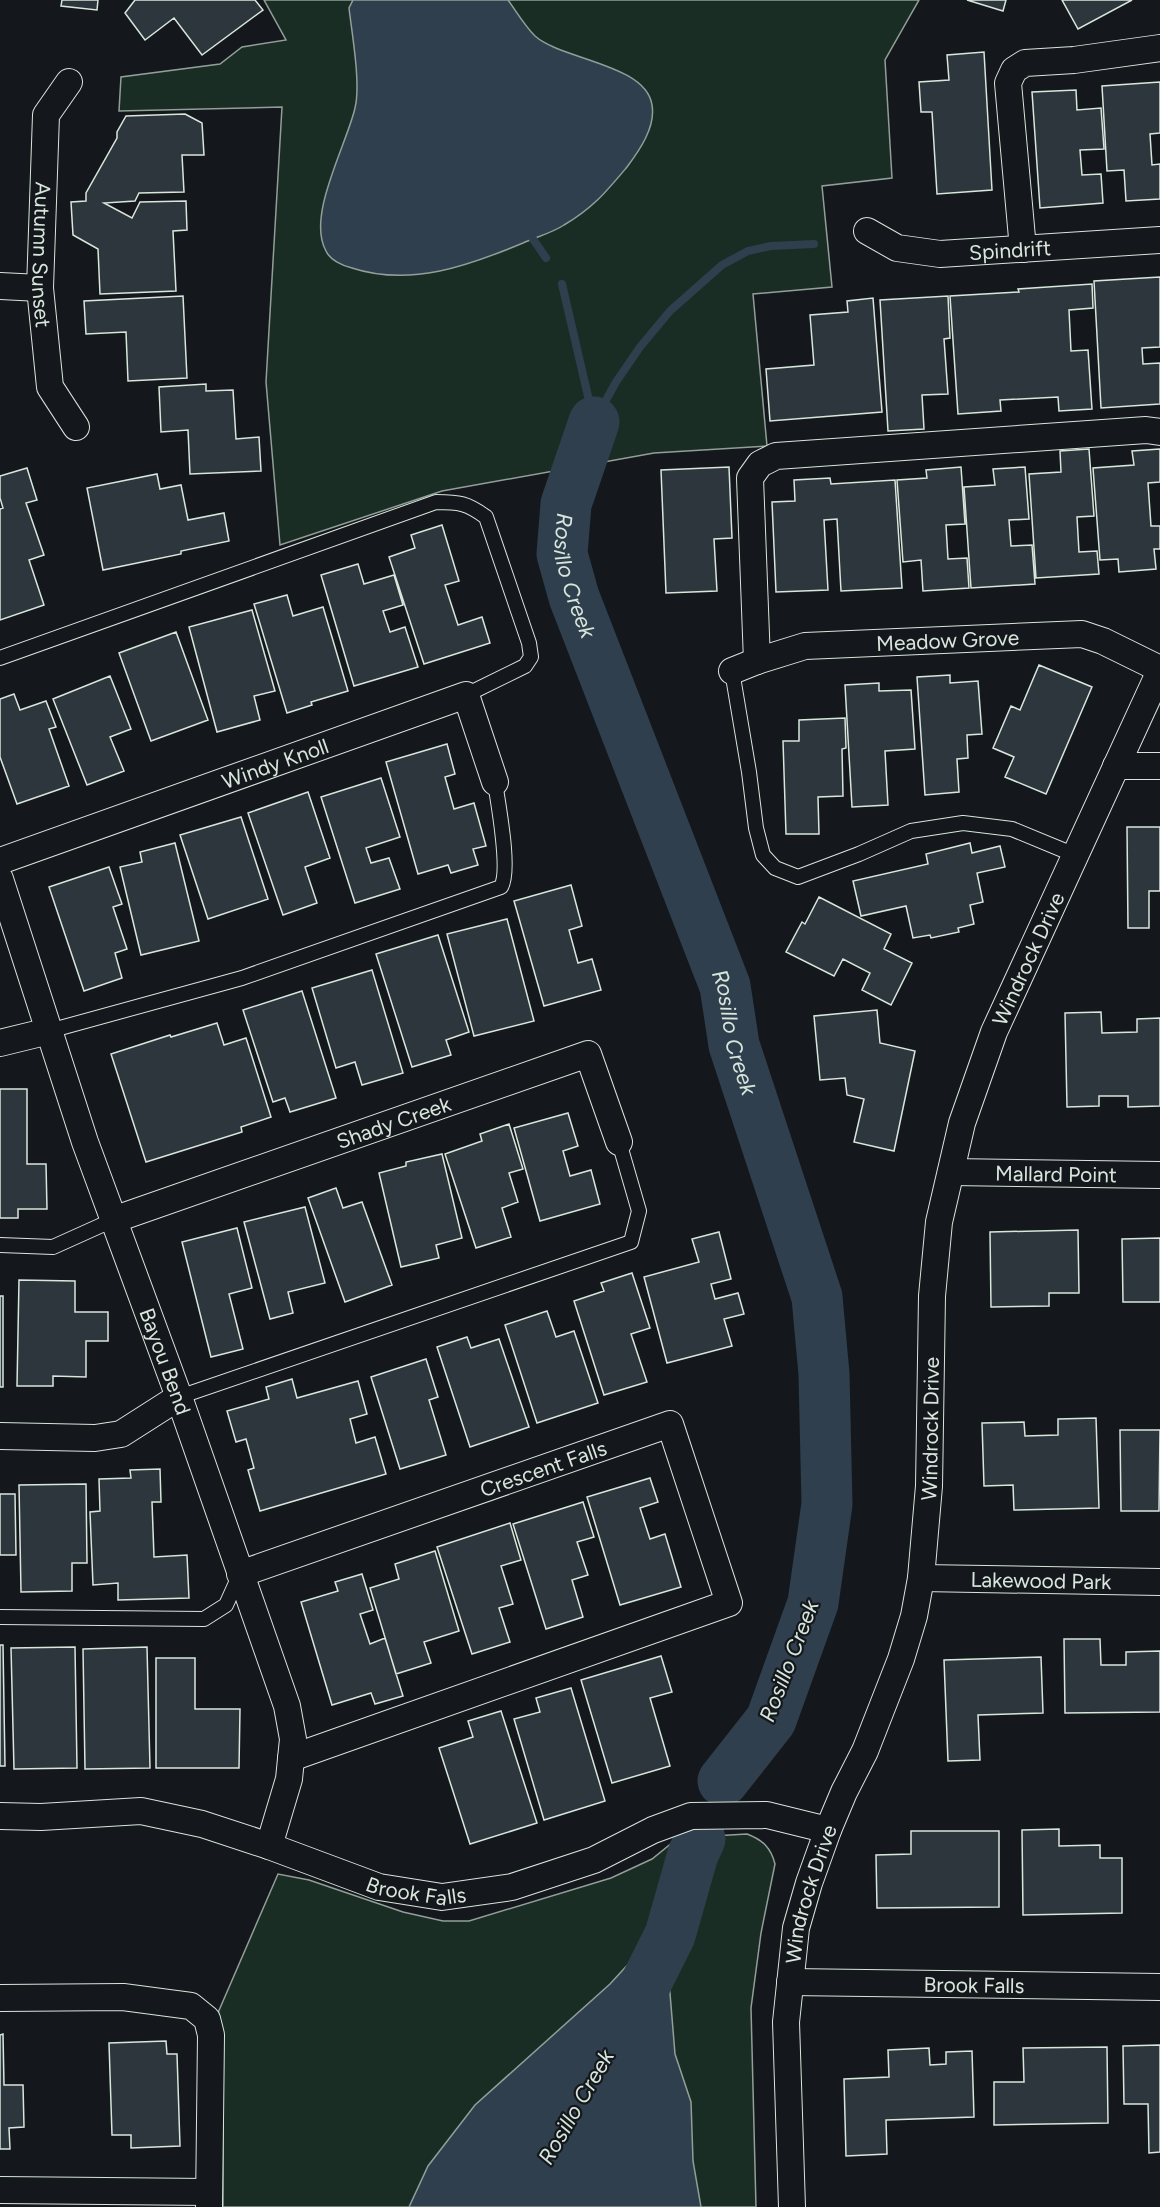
<svg xmlns="http://www.w3.org/2000/svg" width="1160" height="2207" viewBox="0 0 1160 2207" font-family="Figtree,sans-serif">
  <style>
    .green { fill: #1a2d24; stroke: #939e99; stroke-width: 1.5 }
    .water { fill: #2f3f4d; stroke: #939e99; stroke-width: 1.5 }
    .lines { fill: none; stroke-linecap: round; stroke-linejoin: round }
    .stream { stroke: #2f3f4d; stroke-width: 8 }
    .river { stroke: #2f3f4d; stroke-width: 51 }
    .building { fill: #2c363c; stroke: #d8e6dc; stroke-width: 1.5 }
    .service-casing { stroke: #d8e6dc; stroke-width: 16 }
    .minor-casing { stroke: #d8e6dc; stroke-width: 28 }
    .service { stroke: #14181c; stroke-width: 14 }
    .minor { stroke: #14181c; stroke-width: 26 }
    .labels { text-anchor: middle; dominant-baseline: central; stroke-width: 4.5; stroke-linejoin: round; paint-order: stroke }
    .street-label { font-size: 21px; fill: #d8e6dc; stroke: #14181c }
    .water-label { font-size: 22px; font-style: italic; fill: #d8e6dc; stroke: #14181c }
  </style>
  <rect width="100%" height="100%" fill="#14181c"/>
  <path class="green" d="M264,0H919L885,60L892,178L822,186L832,287L753,294L767,446L654,453L442,491L280,545L266,382L282,107L119,111L121,77L220,64L242,47L286,40Z
    M747,1834C763,1840 771,1848 775,1864L761,1933L751,2008L756,2207H223V2039L217,2015L278,1874L309,1880L403,1912L443,1921H469L611,1878L652,1859L678,1838Z"/>
  <path class="water" d="M353,0H508C516,11 525,26 535,36C562,60 646,64 652,105C656,127 639,151 627,167C606,192 593,208 564,225C552,233 536,237 523,243C468,266 410,287 352,268C343,266 330,260 326,251C306,216 347,144 355,108C361,84 352,34 349,8Z
    M655,1935H670L678,1950L669,1981L675,2054L691,2102L693,2161L701,2207H409L428,2166L475,2105L610,1984Z"/>
  <g class="lines">
    <path class="stream" d="M533,239L546,258
      M562,284L594,422
      M594,422L616,382L640,347L670,311L722,265L748,251L771,246L814,244"/>
    <g class="river">
      <path id="s1" d="M594,422L566,504L562,554L574,597L725,986L734,1045L817,1297L824,1374L827,1504L813,1603L771,1720L723,1781"/>
      <path d="M639,1997L670,1935L693,1854L700,1839"/>
    </g>
  </g>
  <path class="building" d="M62,0H98L97,10L61,6Z
    M135,0H255L263,10L202,55L174,18L145,40L125,13Z
    M967,0H1006L1003,11Z
    M1062,0H1132L1078,29Z
    M984,52L992,190L937,194L932,112H921L919,82L949,80L947,55Z
    M1160,82V133L1150,134L1152,165L1160,164V199L1126,201L1124,170L1107,171L1102,86Z
    M1076,90L1077,110L1101,108L1104,149L1080,150L1082,175L1101,174L1103,203L1040,208L1032,92Z
    M185,114L202,123L204,155H182L184,192L139,193L135,201L104,203L132,218L140,202L186,201L187,230L173,231L176,291L100,294L98,249L73,235L71,202L86,201V193L117,138V132L126,116Z
    M1160,277V347L1142,348L1143,364L1160,363V404L1101,408L1094,281Z
    M1092,284L1093,308L1069,310L1071,351L1088,350L1092,409L1059,411L1058,397L1000,400L1001,411L958,414L950,296L1019,292L1018,289Z
    M183,296L187,378L128,381L126,332L86,334L84,301Z
    M948,296L950,338L944,339L948,394L922,395L924,429L888,431L880,300Z
    M873,298L882,412L770,421L766,369L814,365L810,315L848,312L847,301Z
    M206,384V391L233,390L236,439L259,437L261,471L190,474L188,430L161,432L159,387Z
    M1089,449L1094,516L1077,517L1079,552L1097,551L1099,574L1036,578L1029,474L1061,472L1060,451Z
    M1160,449V482L1148,483L1151,526H1160V549H1154L1156,569L1119,572L1118,559L1100,560L1093,468L1134,465L1132,451Z
    M729,467L732,538L714,539L717,591L666,593L661,470Z
    M961,467L965,524L946,525L948,559L967,558L969,588L923,591L921,560L903,562L897,480L927,478L926,470Z
    M1025,467L1029,519L1009,520L1011,546L1032,545L1035,584L971,588L964,487L995,485L993,469Z
    M27,468L37,500L26,503L44,555L29,560L44,605L0,620V509L3,508L0,498V476Z
    M157,474L160,489L181,485L188,520L224,513L229,541L181,551V554L103,570L87,488Z
    M830,478L831,484L895,480L902,588L841,591L837,519L824,520L828,590L776,592L772,502L795,501L794,480Z
    M442,525L459,581L445,585L458,625L482,617L490,643L424,664L389,557L415,548L411,535Z
    M358,564L364,584L394,575L403,605L383,611L390,632L405,627L418,667L354,686L321,575Z
    M287,595L293,616L323,607L348,691L311,702L312,705L287,713L254,604Z
    M252,610L275,691L254,696L260,720L217,732L189,627Z
    M176,632L208,720L151,741L119,653Z
    M1039,665L1092,687L1046,794L1005,777L1014,757L993,748L1011,706L1020,710Z
    M950,675V683L978,681L982,734L967,735L968,758L957,759L959,792L925,795L917,677Z
    M110,676L131,729L110,737L124,771L87,785L53,699Z
    M879,683V691L911,690L915,749L885,751L888,805L852,807L845,685Z
    M14,694L20,710L46,701L56,727L49,729L69,786L17,804L0,757V699Z
    M845,718L846,748L842,749L843,796L818,797L819,834H786L783,741H799V720Z
    M447,744L455,774L445,777L454,809L474,803L486,846L473,849L478,865L451,873L448,865L418,874L386,762Z
    M381,778L400,837L366,848L371,863L389,858L400,889L355,903L321,797Z
    M308,792L330,858L305,867L317,903L283,915L248,813Z
    M241,817L268,899L208,919L180,835Z
    M1127,827H1160V891H1149V928H1128Z
    M175,843L199,941L141,955L120,867L142,862L140,852Z
    M970,843L972,853L1000,846L1005,867L977,873L983,902L970,905L974,924L958,928L959,932L931,938L930,935L913,938L906,906L861,916L853,881L928,864L926,854Z
    M109,867L122,904L113,907L127,949L115,953L122,978L84,991L49,887Z
    M571,885L582,926L569,930L578,963L592,959L601,990L544,1006L514,901Z
    M819,897L891,934L884,949L912,963L891,1005L862,990L870,973L843,959L834,976L786,952L802,922L805,924Z
    M507,919L534,1021L474,1036L447,934Z
    M438,935L469,1032L446,1040L451,1055L412,1067L376,954Z
    M372,970L403,1073L362,1085L355,1062L336,1068L312,988Z
    M302,991L336,1098L290,1112L285,1098L273,1102L243,1010Z
    M877,1010L880,1043L915,1051L894,1151L854,1142L864,1099L847,1095L845,1078L820,1080L814,1016Z
    M1101,1012L1102,1033L1137,1032V1019L1160,1018V1106L1128,1107V1096H1099V1106L1067,1107L1065,1013Z
    M217,1023L224,1045L246,1038L271,1117L241,1127L242,1132L146,1162L111,1054L170,1035L171,1037Z
    M0,1089H27V1164H46L47,1209H18V1218H0Z
    M568,1113L578,1146L563,1151L570,1176L591,1170L600,1204L540,1221L514,1128Z
    M509,1124L523,1169L509,1173L518,1202L502,1208L511,1237L476,1248L445,1154L482,1141L480,1134Z
    M442,1154L462,1238L436,1245L439,1258L401,1267L379,1173L406,1166V1162Z
    M336,1188L343,1208L362,1202L392,1285L345,1302L308,1198Z
    M305,1207L325,1283L288,1292L293,1313L270,1319L244,1222Z
    M237,1228L252,1288L229,1294L243,1349L211,1357L182,1242Z
    M1078,1230L1079,1293H1049V1306L991,1307L990,1232Z
    M719,1232L731,1279L711,1284L715,1299L738,1293L744,1314L724,1319L732,1346L667,1363L644,1277L699,1262L692,1239Z
    M1160,1238V1302H1123L1122,1239Z
    M632,1273L650,1328L631,1334L647,1382L604,1395L574,1301L604,1291L601,1283Z
    M19,1280L75,1281V1312H108V1341H86V1377L53,1376V1386H17Z
    M0,1296H3V1387H0Z
    M547,1311L556,1337L574,1331L598,1403L537,1423L505,1325Z
    M467,1337L471,1348L499,1339L529,1427L470,1447L437,1347Z
    M426,1359L438,1397L429,1400L446,1455L400,1469L371,1377Z
    M292,1379L297,1398L358,1381L367,1414L350,1419L356,1443L375,1437L386,1474L260,1511L248,1470L254,1468L246,1439L236,1442L227,1411L269,1399L266,1387Z
    M1096,1418L1099,1508L1014,1510L1013,1485L984,1486L982,1423L1024,1422L1025,1436L1058,1435V1419Z
    M1120,1430H1160L1159,1511H1121Z
    M160,1469L161,1502H152L154,1557L187,1555L189,1598L118,1600V1583L93,1585L90,1512L100,1511L99,1479L131,1478L130,1470Z
    M650,1478L658,1502L640,1508L650,1539L665,1534L681,1587L620,1605L587,1497Z
    M86,1484L87,1563H72V1591L21,1592L19,1485Z
    M0,1494H15L16,1555H0Z
    M583,1502L594,1537L577,1542L588,1575L572,1580L583,1617L546,1629L513,1524Z
    M510,1523L521,1560L501,1566L513,1604L499,1608L510,1642L472,1654L437,1547Z
    M435,1551L459,1631L424,1642L431,1663L396,1674L370,1588L399,1579L395,1564Z
    M362,1574L373,1610L360,1614L370,1644L385,1638L403,1696L375,1704L371,1693L332,1705L301,1602L338,1591L335,1582Z
    M1064,1639H1100L1101,1665H1126V1652L1160,1651V1712L1065,1713Z
    M0,1645H3L5,1766H0Z
    M75,1647L77,1768L14,1769L11,1648Z
    M147,1647L150,1768L85,1769L83,1649Z
    M661,1656L672,1692L650,1698L670,1766L612,1783L581,1680Z
    M1041,1657L1043,1713L978,1715L980,1760L948,1761L944,1660Z
    M156,1658H195V1709H240L239,1768H156Z
    M571,1688L605,1801L544,1820L514,1719L540,1712L536,1698Z
    M501,1711L537,1823L470,1844L439,1748L473,1737L468,1721Z
    M1059,1829V1846L1100,1845V1858H1122V1913L1023,1915L1022,1830Z
    M911,1831H999V1907L877,1908L876,1855L911,1854Z
    M3,2034L4,2085H23L24,2127L9,2128L10,2149H0V2035Z
    M166,2041L167,2054H177L180,2146L131,2148V2135H112L109,2043Z
    M1160,2045V2152L1149,2153L1148,2104H1124L1123,2046Z
    M1107,2047L1108,2123L994,2125V2082H1024L1023,2048Z
    M929,2048L930,2065L946,2064V2052L972,2051L974,2117L886,2120L887,2154L846,2156L844,2079L889,2077L888,2050Z"/>
  <g class="lines">
    <defs>
      <path id="service" d="M0,658L436,502C459,502 467,503 486,517L529,643L531,657L525,666L466,695
        M732,671L749,772L756,828L763,855L775,868L798,877L859,854L911,831L963,823L1012,829L1075,855
        M49,1031L242,978L501,887C511,870 498,804 495,782
        M0,1245L53,1247L113,1220
        M179,1397L631,1242L639,1211L619,1142
        M0,1617L204,1619L226,1605L240,1574"/>
      <g id="minor">
        <path id="s2" d="M69,82L46,115L40,288L50,387L76,427"/>
        <path id="s3" d="M867,231L897,248L940,254L1160,240"/>
        <path d="M1023,249L1008,83L1014,70L1025,63L1074,60L1160,48"/>
        <path d="M0,286L40,288"/>
        <path d="M757,661L750,478L760,464L776,456L1146,430L1160,432"/>
        <path id="s4" d="M732,671L757,661L805,646L1082,634L1103,641L1160,669"/>
        <path d="M1116,766H1160"/>
        <path id="s5" d="M0,861L466,695L495,782"/>
        <path id="s6" d="M0,879L85,1142L179,1397L287,1706L293,1739L289,1779L269,1846"/>
        <path d="M0,1043L49,1031"/>
        <path id="s7" d="M951,1172L1160,1175"/>
        <path id="s8" d="M113,1220L588,1054L619,1142"/>
        <path d="M0,1436L95,1438L121,1434L179,1397"/>
        <path id="s9" d="M240,1574L670,1424L729,1603L291,1758"/>
        <path id="s10" d="M921,1578L1160,1582"/>
        <path id="s11" d="M0,1816L41,1817L141,1811L202,1824L269,1846L379,1887L442,1897L512,1887L594,1860L653,1830L691,1816L767,1815L828,1830"/>
        <path id="s12" d="M790,1982L1160,1987"/>
        <path d="M0,1998L123,1997L191,2006L207,2019L211,2035L209,2207"/>
        <path d="M0,2190L209,2192"/>
        <path id="s13" d="M792,2207L786,2022L796,1928L809,1883L828,1830L844,1792L865,1751L901,1659L914,1616L921,1578L929,1486L932,1296L939,1222L962,1123L994,1032L1160,671"/>
      </g>
    </defs>
    <use href="#service" class="service-casing"/>
    <use href="#minor" class="minor-casing"/>
    <use href="#service" class="service"/>
    <use href="#minor" class="minor"/>
  </g>
  <g class="labels">
    <g class="street-label">
      <text stroke="none"><textPath href="#s3" startOffset="148">Spindrift</textPath></text>
      <text stroke="none"><textPath href="#s2" startOffset="180">Autumn Sunset</textPath></text>
      <text stroke="none"><textPath href="#s4" startOffset="220">Meadow Grove</textPath></text>
      <text stroke="none"><textPath href="#s5" startOffset="292">Windy Knoll</textPath></text>
      <text stroke="none"><textPath href="#s13" startOffset="1288">Windrock Drive</textPath></text>
      <text stroke="none"><textPath href="#s8" startOffset="297">Shady Creek</textPath></text>
      <text stroke="none"><textPath href="#s7" startOffset="105">Mallard Point</textPath></text>
      <text stroke="none"><textPath href="#s6" startOffset="510">Bayou Bend</textPath></text>
      <text stroke="none"><textPath href="#s13" startOffset="802">Windrock Drive</textPath></text>
      <text stroke="none"><textPath href="#s9" startOffset="321">Crescent Falls</textPath></text>
      <text stroke="none"><textPath href="#s10" startOffset="120">Lakewood Park</textPath></text>
      <text stroke="none"><textPath href="#s11" startOffset="429">Brook Falls</textPath></text>
      <text stroke="none"><textPath href="#s13" startOffset="316">Windrock Drive</textPath></text>
      <text stroke="none"><textPath href="#s12" startOffset="184">Brook Falls</textPath></text>
    </g>
    <g class="water-label">
      <text stroke="none"><textPath href="#s1" startOffset="160">Rosillo Creek</textPath></text>
      <text stroke="none"><textPath href="#s1" startOffset="646">Rosillo Creek</textPath></text>
      <text transform="translate(789 1661) rotate(-69)">Rosillo Creek</text>
      <text transform="translate(576 2107) rotate(-60)">Rosillo Creek</text>
    </g>
  </g>
</svg>
